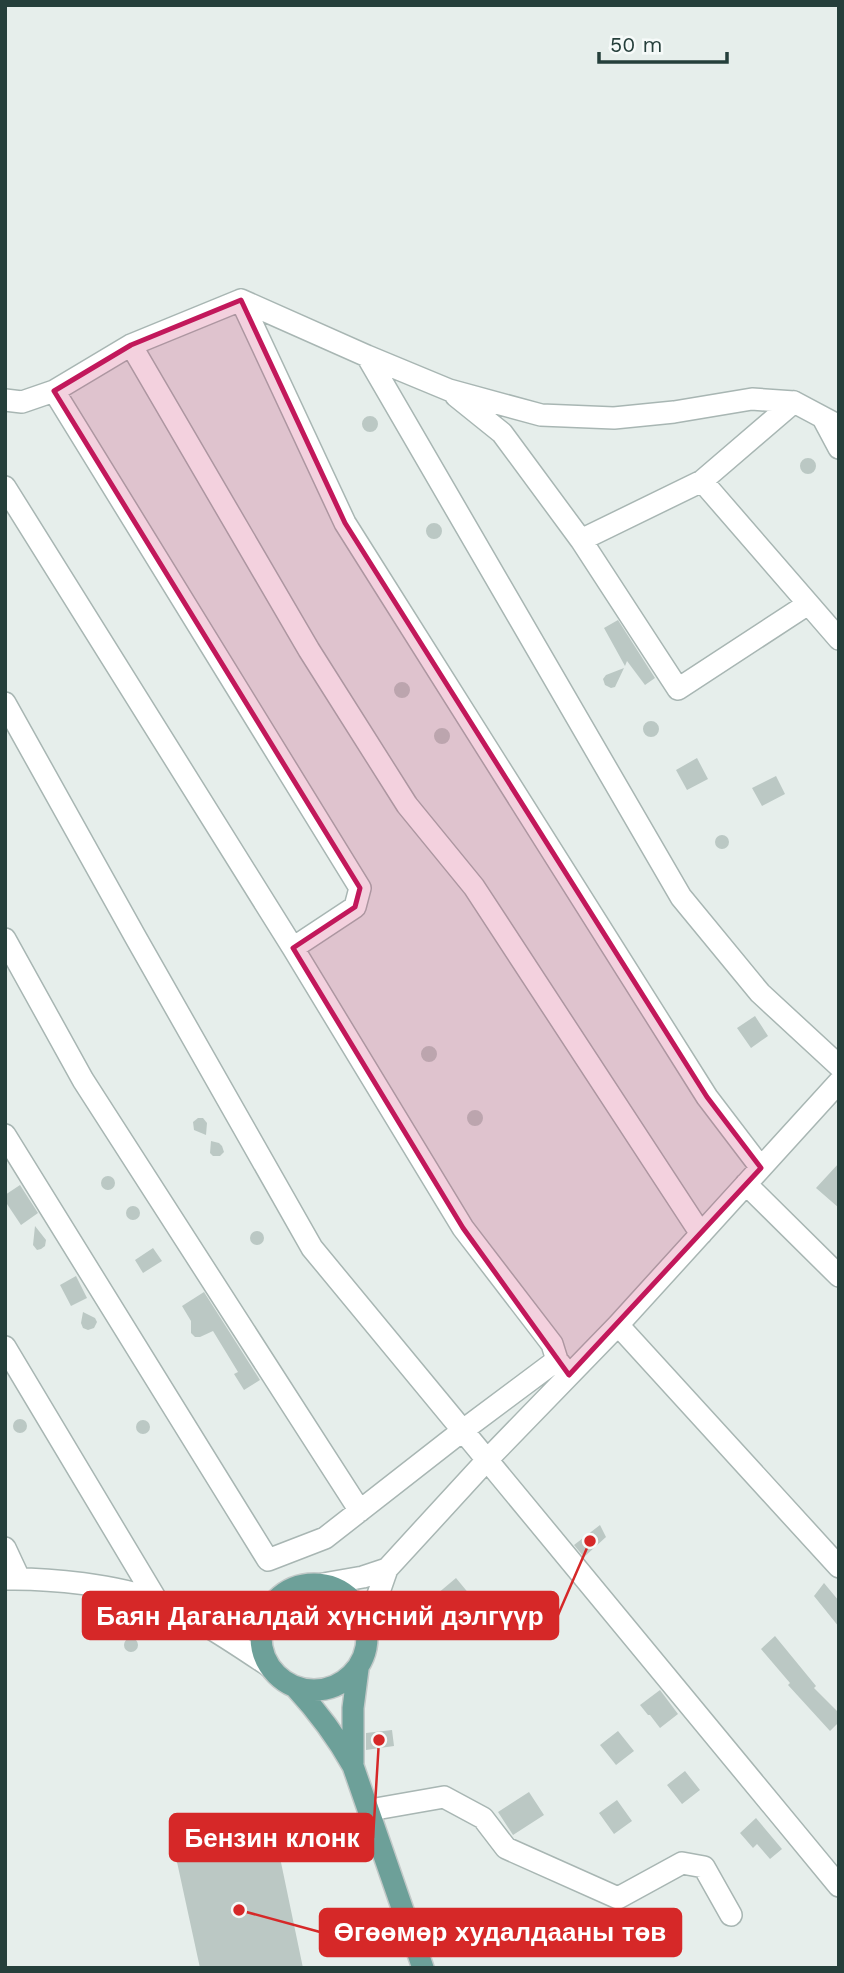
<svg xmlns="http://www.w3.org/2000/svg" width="844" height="1973" viewBox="0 0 844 1973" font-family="'Work Sans',sans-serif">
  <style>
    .building { fill: #bbc8c4 }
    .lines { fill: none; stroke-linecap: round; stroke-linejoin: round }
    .minor-casing { stroke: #a8b6b3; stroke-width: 24 }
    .major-casing { stroke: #c2c9c8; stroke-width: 24 }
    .minor { stroke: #fff; stroke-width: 21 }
    .major { stroke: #6da099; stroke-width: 21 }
    .marked { fill: #c2185b; fill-opacity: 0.2; stroke: #c2185b; stroke-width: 5; stroke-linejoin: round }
    .leader { fill: none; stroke: #d62828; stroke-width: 2.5 }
    .callout-dot { fill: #d62828; stroke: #f6faf9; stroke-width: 2.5 }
    .callout { fill: #d62828; stroke: #d62828; stroke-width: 2.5 }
    .callout-label { font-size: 26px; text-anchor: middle; font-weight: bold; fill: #fff }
  </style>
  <rect width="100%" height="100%" fill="#e6eeeb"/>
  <path class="building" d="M362 424a8 8 0 1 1 16 0a8 8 0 1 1-16 0Z
    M800 466a8 8 0 1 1 16 0a8 8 0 1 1-16 0Z
    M426 531a8 8 0 1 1 16 0a8 8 0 1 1-16 0Z
    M618,620L655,678L645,685L627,661L625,666L604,628Z
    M624,668L615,687L611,688L605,685L603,679L606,675Z
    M394 690a8 8 0 1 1 16 0a8 8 0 1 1-16 0Z
    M643 729a8 8 0 1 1 16 0a8 8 0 1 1-16 0Z
    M434 736a8 8 0 1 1 16 0a8 8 0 1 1-16 0Z
    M697,758L708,779L687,790L676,770Z
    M776,776L785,794L762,806L752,788Z
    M715 842a7 7 0 1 1 14 0a7 7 0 1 1-14 0Z
    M755,1016L768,1036L751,1048L737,1028Z
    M421 1054a8 8 0 1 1 16 0a8 8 0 1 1-16 0Z
    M467 1118a8 8 0 1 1 16 0a8 8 0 1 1-16 0Z
    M198,1118H203L207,1123L206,1135L194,1130L193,1122Z
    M211,1141L219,1143L222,1146L224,1152L220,1156H213L210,1153Z
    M839,1163V1208L816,1188Z
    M101 1183a7 7 0 1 1 14 0a7 7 0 1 1-14 0Z
    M20,1185L38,1213L21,1225L5,1201V1195Z
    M126 1213a7 7 0 1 1 14 0a7 7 0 1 1-14 0Z
    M35,1226L46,1240L45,1246L41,1249L37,1250L33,1245Z
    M250 1238a7 7 0 1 1 14 0a7 7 0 1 1-14 0Z
    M153,1248L162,1261L143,1273L135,1260Z
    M76,1276L87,1298L71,1306L60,1285Z
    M204,1292L260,1380L244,1390L234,1374L238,1372L213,1331L200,1337H195L191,1333V1321L182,1306Z
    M83,1312L95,1318L97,1322L94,1328L88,1330L83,1328L81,1323Z
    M13 1426a7 7 0 1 1 14 0a7 7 0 1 1-14 0Z
    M136 1427a7 7 0 1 1 14 0a7 7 0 1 1-14 0Z
    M600,1525L606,1537L584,1557L574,1545Z
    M456,1578L475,1601L456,1617L437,1594Z
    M824,1583L839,1601V1627L814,1596Z
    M775,1636L816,1686L814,1688L839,1713V1722L830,1731L788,1685L790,1683L761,1649Z
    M124 1645a7 7 0 1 1 14 0a7 7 0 1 1-14 0Z
    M660,1690L678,1714L660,1728L650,1715H648L640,1705Z
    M392,1730L394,1746L366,1750V1733Z
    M618,1731L634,1751L616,1765L600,1745Z
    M685,1771L700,1790L682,1804L667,1785Z
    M529,1792L544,1815L513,1835L498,1812Z
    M617,1800L632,1821L614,1834L599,1813Z
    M756,1818L782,1849L770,1859L757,1844L753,1848L740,1833Z
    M252,1822L259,1852L278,1848L303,1968H200L172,1839Z"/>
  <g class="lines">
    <defs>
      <path id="minor" d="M241,300L345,523L707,1097L761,1168
        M131,345L309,650L407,805L474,887L701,1234
        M367,356L681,897L760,993L839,1066
        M54,391L360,888L355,907L293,948
        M456,396L502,433L581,540L702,481L794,402L839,426
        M5,400L22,402L54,391L131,345L241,300L367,356L449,390L541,415L614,418L674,412L752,399L794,402
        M823,418L839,448
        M702,481L839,639
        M5,487L293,948L463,1228L552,1344L557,1360L569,1375
        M581,540L678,689L808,604
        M5,703L136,938L312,1248L839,1886
        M5,939L83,1080L360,1511
        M5,1135L268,1560L325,1538L462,1431L557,1360
        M746,1184L839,1276
        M618,1325L839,1567
        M5,1347L157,1601
        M5,1548L19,1578
        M5,1579C50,1578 117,1585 158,1601C198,1618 233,1642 269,1666
        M323,1584L363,1577L387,1569
        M210,1626C230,1628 246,1622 265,1616
        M368,1634L372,1612L387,1569L487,1460L618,1325L839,1082
        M370,1810L444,1797L483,1818L506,1848L618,1898L682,1863L704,1867L731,1915"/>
      <path id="major" d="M261 1637a53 53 0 1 1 106 0a53 53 0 1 1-106 0Z
        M295,1687C318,1712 336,1736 353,1766L423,1968
        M353,1763V1708L358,1669"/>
    </defs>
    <use href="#minor" class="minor-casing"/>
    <use href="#major" class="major-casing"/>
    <use href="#minor" class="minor"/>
    <use href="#major" class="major"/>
  </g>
  <path class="marked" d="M241,300L345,523L707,1097L761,1168L569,1375L463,1228L293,948L355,907L360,888L54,391L131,345Z"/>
  <path class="leader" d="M590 1541L558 1615M379 1740L373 1838M239 1910L320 1932"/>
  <g class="callout-dot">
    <circle cx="590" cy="1541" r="7"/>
    <circle cx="379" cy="1740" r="7"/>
    <circle cx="239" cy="1910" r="7"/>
  </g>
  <g class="callout">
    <rect x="83" y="1592" width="475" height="47" rx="7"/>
    <rect x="170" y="1814" width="203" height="47" rx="7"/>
    <rect x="320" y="1909" width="361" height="47" rx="7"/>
  </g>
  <g class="callout-label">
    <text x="320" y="1625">Баян Даганалдай хүнсний дэлгүүр</text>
    <text x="272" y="1847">Бензин клонк</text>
    <text x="500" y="1941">Өгөөмөр худалдааны төв</text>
  </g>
  <rect width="844" height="1973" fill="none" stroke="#253f3b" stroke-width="14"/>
  <path d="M599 52v10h128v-10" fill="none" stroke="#253f3b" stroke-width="3.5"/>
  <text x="610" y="52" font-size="21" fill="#253f3b" stroke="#f6faf9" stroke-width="5" paint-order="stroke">50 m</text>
</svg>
